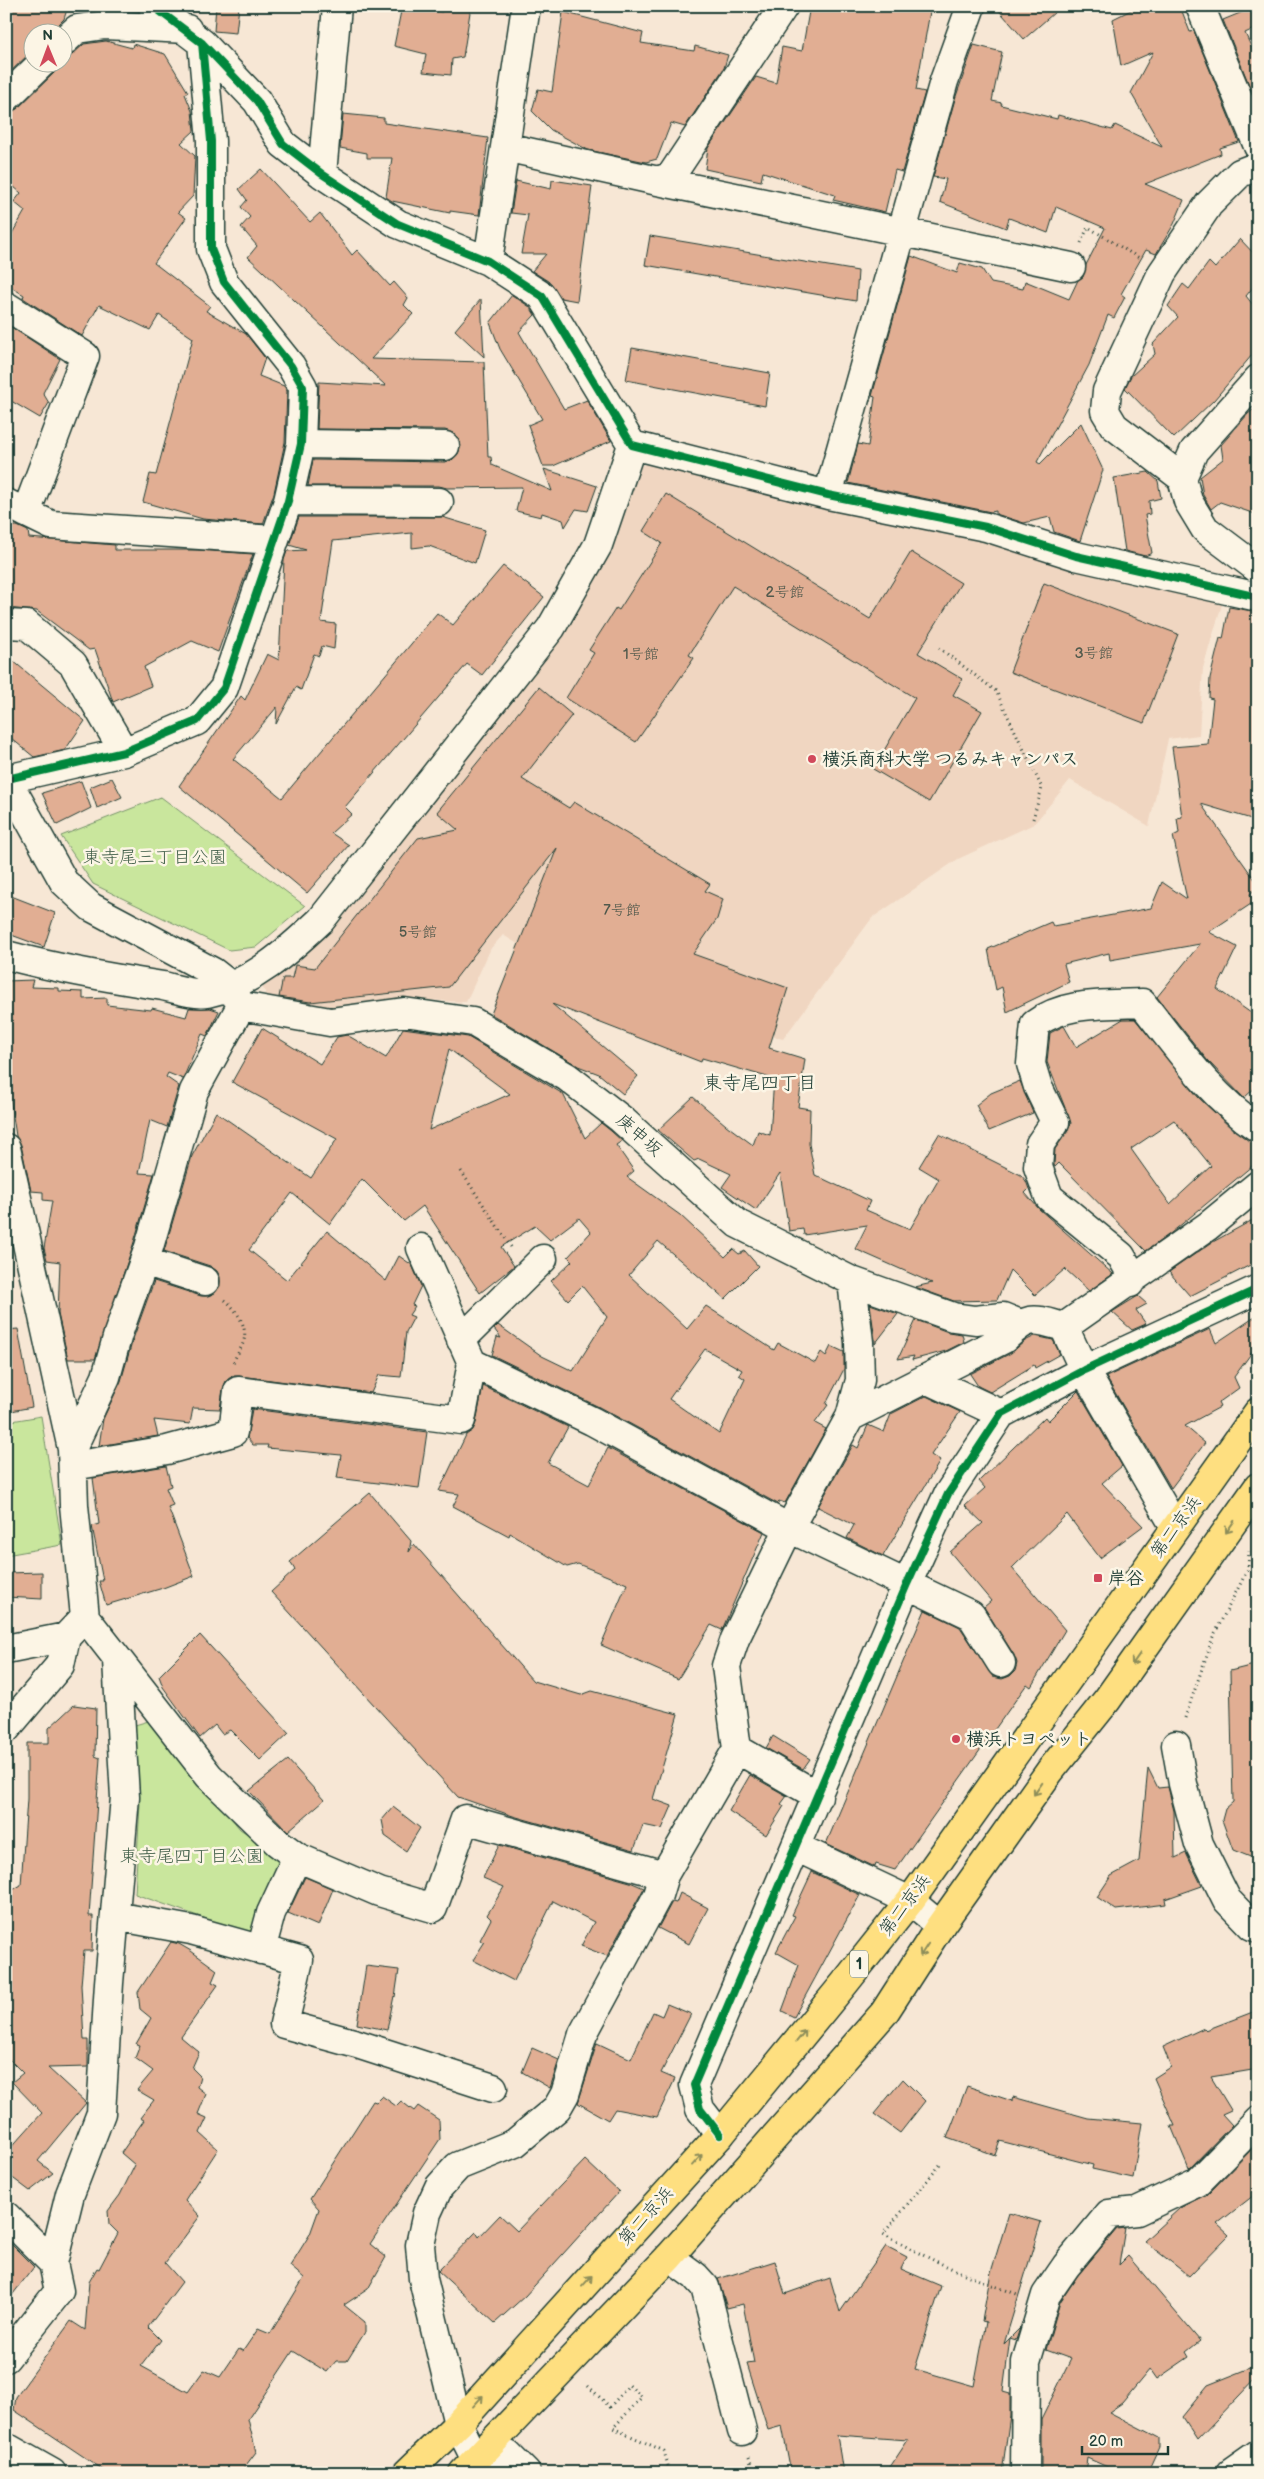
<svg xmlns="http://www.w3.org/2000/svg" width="1264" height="2479" viewBox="0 0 1264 2479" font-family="'Balsamiq Sans','Klee One',sans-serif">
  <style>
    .built { fill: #f0d6c1 }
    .green { fill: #c9e69d; stroke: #749268 }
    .building { fill: #e1ae93; stroke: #1f3d34; fill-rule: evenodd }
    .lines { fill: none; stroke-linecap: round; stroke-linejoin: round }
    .minor-casing { stroke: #1f3d34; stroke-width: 31 }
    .highway-casing { stroke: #1f3d34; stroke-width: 31 }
    .path { stroke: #1f3d34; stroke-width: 3; stroke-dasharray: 1 4; stroke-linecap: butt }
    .minor { stroke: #fcf5e5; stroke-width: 28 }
    .highway { stroke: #fedf80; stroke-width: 28 }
    .cycleway-casing { stroke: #fcf5e5; stroke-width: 11 }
    .cycleway { stroke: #00873e; stroke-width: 8 }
    .oneway { stroke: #8e8e5a }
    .poi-dot { fill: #d1495b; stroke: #fcf5e5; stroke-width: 2 }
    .labels { text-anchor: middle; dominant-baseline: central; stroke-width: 5; stroke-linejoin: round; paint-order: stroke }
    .number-label { font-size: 15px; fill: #50594c }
    .shield { fill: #fcf5e5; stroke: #617469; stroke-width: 1 }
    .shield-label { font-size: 16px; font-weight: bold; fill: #1f3d34 }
    .poi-label { font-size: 18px; font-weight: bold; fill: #1f3d34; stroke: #fcf5e5; text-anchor: start }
    .park-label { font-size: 18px; fill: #415f49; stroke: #fcf5e5 }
    .street-label { font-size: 18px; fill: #1f3d34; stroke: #fcf5e5 }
    .neighbourhood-label { font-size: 19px; fill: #1f3d34; stroke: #fcf5e5 }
  </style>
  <rect width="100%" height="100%" fill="#f7e7d5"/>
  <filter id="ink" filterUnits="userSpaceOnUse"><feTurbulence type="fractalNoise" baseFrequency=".02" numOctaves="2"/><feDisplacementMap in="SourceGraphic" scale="10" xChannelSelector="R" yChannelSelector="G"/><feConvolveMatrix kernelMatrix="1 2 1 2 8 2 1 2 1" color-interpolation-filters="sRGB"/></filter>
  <g filter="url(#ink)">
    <path class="built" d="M652,462L989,538L1223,601L1203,668L1199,735L1168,739L1149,826L1070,780L1034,824L958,859L872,918L783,1039L690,1015L601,973L518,944L503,935L491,948L466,1002L405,999L329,1011L272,1004L260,983L560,630L610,554L636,467Z"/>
    <path class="green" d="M161,797L305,906L256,947L229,950L93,884L61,836Z
      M41,1416L62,1545L6,1555V1422Z
      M152,1720L240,1829L285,1859L255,1936L135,1894L140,1804L135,1725Z"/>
    <path class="building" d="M11,6H68L64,19L51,32H32V51L6,76V25Z
      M216,6H239L236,33L214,31Z
      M402,6L442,12L443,6H471L463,57L452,59L451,75L423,72L426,54L394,46Z
      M810,6H931L916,90L925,92L902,172L895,170L885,212L833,200L835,195L763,172L761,181L705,169L708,148L756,77L776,83L782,47L802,51Z
      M995,6H1062L1024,39Z
      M1139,6H1180L1190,32L1194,31L1239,142L1220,148L1221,154L1145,184L1184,200L1174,224L1156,254L1146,250L1121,294L1125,297L1114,318L1108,315L1089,365L1037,462L1040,464L1081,423L1103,470L1080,541L1054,532L1050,517L1024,523L996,514V511L991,512L848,483L858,444L868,446L875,397L872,396L911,256L957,273L960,263L982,269L991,283L1023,289L1025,281L1069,299L1078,280L1083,277L1086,265L1105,228L1056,207L1048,233L1009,218L1006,228L940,202L946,179L933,177L955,99L974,45L1002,52L992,101L1002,103L1001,105L1057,119L1058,115L1112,130L1115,125L1162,147L1131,93L1153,52L1121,66L1113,19Z
      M1257,6L1258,27L1245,33L1258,62V95L1254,97L1223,20Z
      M563,12L643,33L641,43L694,51L695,46L728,55L724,68L685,127L671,123L657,159L646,162L588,150L551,130L532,111L538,89L552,92Z
      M106,41L132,48L133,44L165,54L188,92L185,94L192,111L194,131L181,143L195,156L193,196L178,212L186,218L154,263L210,306L206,311L246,334L265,358L259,376L284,386L287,391L285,442L274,493L263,524L203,519L143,502L150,474L156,475L193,338L159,315L150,330L99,305L82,336L23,298L24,295L6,284V244L25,211L14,202L21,193L6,180V113L17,109L54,73L58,62H62V58L72,55L84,44Z
      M343,114L384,118V123L488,138L479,215L450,211V213L392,201L386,197L392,158H367V153L340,148Z
      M261,169L310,222L320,213L352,255L357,250L390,286L394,282L408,298L404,305L413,314L371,359L484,362L488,457H491L492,465L552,491L544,469L597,486L588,511L576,509L565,527L563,520L542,513L541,517L516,511L522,487L447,488L439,486H308L313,460L445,462L452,460L458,454L461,446L459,439L453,433L445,430L317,429L319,382L386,386L248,257L257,246L241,227L250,217L241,207L247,200L239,189Z
      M552,180L592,186L577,301L561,298L551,283L532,271L546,254H521L528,215L511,213L516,181L551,189Z
      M650,236L858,271L856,301L645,265Z
      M1240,239L1258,258V281L1246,296L1258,311V348L1214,400L1174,438L1125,388L1131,376L1155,354L1153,344L1178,317L1168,306L1183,284L1189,289L1209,262L1215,268Z
      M512,295L530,307L535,315L519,332L564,409L587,400L611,441L553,466H543L528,425L542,419L500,349L490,323Z
      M481,299L484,357L455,330Z
      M8,325L60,359L43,393L49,403L40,418L6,398Z
      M632,348L770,373L765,406L626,380Z
      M1258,406V515L1220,502L1211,509L1203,495L1200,477L1223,459L1221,445L1248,414Z
      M1148,472L1158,481L1161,498L1149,501L1150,514L1145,515L1152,553L1145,556L1125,551L1114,478Z
      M666,494L870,619L911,552L961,583L918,653L962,679L953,695L982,711L929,802L873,769L915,698L733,586L689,655L694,658L636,742L566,698L594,653L589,650L616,608L619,610L662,543L643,531Z
      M299,517H442L485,530L475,563L429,546L412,548V533L333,541L321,622L336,624L334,649L322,646L319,656L314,654L301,690L296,687L276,724L277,707L233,759L282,798L437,613L453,625L503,566L544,597L482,675L467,664L345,807L352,814L331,833L349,845L307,893L179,786L241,696L245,700L267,654L279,660L284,560L287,551L306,550L289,545Z
      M6,526H17L28,531L29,538L115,545V550H197L253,554L218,652L192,641L144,667L151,686L113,702L95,649L89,650L37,611L7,608Z
      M1044,583L1178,634L1144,723L1010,672Z
      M1229,607L1258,612V821L1201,804L1258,884V887L1250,894L1254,902L1209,932L1237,947L1217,989L1258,1018V1085L1244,1098L1207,1060L1157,997L1200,944L1110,960L1109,953L1064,964L1069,982L1007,1012L1002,987L996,990L988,949L1051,922L1053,926L1151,908L1162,882L1187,899L1173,836L1179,833L1177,818L1182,817L1172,747L1208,744L1213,699L1209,698L1210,678L1220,638L1223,639Z
      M6,655L85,721L65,750L34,757L6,734Z
      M539,687L572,715L522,779L569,808L574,802L710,884L705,891L723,899L717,919L693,954L788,988L769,1048L805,1059L798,1107L810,1109L809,1144L815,1175L870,1201L866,1210L910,1229L939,1179L919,1167L939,1134L1021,1175L1026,1181L1029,1189L1025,1193L1039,1209L1113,1274L1089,1291L1065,1269L1035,1295L1010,1270L997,1300L954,1301L915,1287L932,1283L855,1249L867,1225L804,1235L803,1229L789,1231L780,1173L756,1210L722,1187L731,1174L699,1159L694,1161L658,1130L693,1097L726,1125L753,1145L758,1131L770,1135L774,1079L702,1058L701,1062L552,1004L638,1076L623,1094L599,1074L578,1066L491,1014L557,848L449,987L310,1002L279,997L283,978H292L295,965L315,968L418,838L458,830L437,812Z
      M112,778L122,797L97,808L90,787Z
      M81,781L91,808L57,825L42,793Z
      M6,894L55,913L44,947L6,933Z
      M33,980L31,987L59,988V991L83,992V999L107,998V1005L151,1010L152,1008L186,1017L189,1008H210L219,1011L207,1036L202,1034L183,1079L168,1073L166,1077L179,1086L167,1127L150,1120L139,1173L154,1174L134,1242L95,1359H68L58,1314L60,1262L47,1260L44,1248L52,1201L43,1200V1192L31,1191L21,1145L16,1136L9,1090H6V981Z
      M1123,1019H1135L1198,1097L1231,1128L1249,1141L1258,1143V1161L1171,1233L1146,1251L1059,1163L1055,1167L1054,1165L1055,1149L1068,1131L1071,1123L1047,1062L1050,1033L1064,1026L1076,1047ZM1174,1120L1211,1166L1170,1204L1131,1149Z
      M262,1028L320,1064L337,1037L347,1035L386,1058L403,1028L468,1037L563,1094L585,1138L601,1123L611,1131L622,1141L616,1145L634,1171L627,1177L680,1215L725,1257L733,1249L739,1254L745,1251L758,1266L725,1299L658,1241L629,1275L687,1329L706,1306L774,1350L778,1343L815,1363L821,1352L826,1356L831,1346L844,1352V1369L826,1404L828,1405L815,1423L826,1429L785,1503L779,1501L778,1504L599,1407L492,1355L497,1337L501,1338L494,1329L498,1325L542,1356L573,1371L607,1317L582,1286L568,1300L551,1281L572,1261L568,1257L591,1232L579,1218L550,1240L535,1226L501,1247L514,1266L480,1293L423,1206L404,1221L362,1179L330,1224L292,1193L249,1250L287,1280L327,1231L386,1281L399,1256L412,1265L421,1286L412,1305L415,1306L409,1315L414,1317L406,1332L401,1377L379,1375L371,1393L240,1376H232L226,1381L223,1389L220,1409L193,1408L190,1424L154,1420L158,1436L99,1446L103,1419L121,1381L133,1339L154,1281L201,1296H208L215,1293L220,1286V1277L217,1271L210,1266L164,1251L192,1156L216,1112L311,1178L337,1139L232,1082ZM449,1049L510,1094L429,1130ZM705,1349L742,1370L739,1375L745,1379L719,1434L669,1399Z
      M1020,1081L1033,1113L989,1131L976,1105L991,1093Z
      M1258,1217V1261L1190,1296L1169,1272L1211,1243Z
      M1138,1296L1147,1304L1136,1310L1146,1324L1132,1330L1112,1312Z
      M870,1304L898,1314L875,1344V1340Z
      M1258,1315V1344L1234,1377L1239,1388L1218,1403L1220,1407L1185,1426L1205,1443L1171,1488L1106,1377L1210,1329L1216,1343Z
      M916,1320L948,1332L962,1334L964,1342L946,1351L912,1360L914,1356L898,1359Z
      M18,1329L32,1407L6,1412V1330Z
      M1035,1336L1053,1340L1060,1354L1035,1368L1034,1365L990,1392L978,1386L970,1374L1011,1353L1025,1341Z
      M483,1386L568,1427L548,1463L589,1485L608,1448L764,1532L722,1630L711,1625L678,1679L601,1645L627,1584L578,1564L567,1567L510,1533L509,1536L453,1506L459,1494L439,1491L466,1435L473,1430L476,1423Z
      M1078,1391L1122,1466L1102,1483L1143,1526L1100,1558L1067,1514L1012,1568L1065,1630L1031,1687L1027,1684L895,1870L876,1864L875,1867L826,1844L925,1610L960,1627L993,1677L1002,1679L1010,1676L1015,1671L1017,1663L1014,1655L984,1607L991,1601L950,1552L983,1523L965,1506L985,1488L979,1481L1045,1417L1048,1421Z
      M926,1396L960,1412L931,1455L940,1461L883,1556L847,1538L854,1525L818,1507L853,1445L858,1448L868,1425L884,1432L891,1414Z
      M252,1409L427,1432L419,1488L337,1478L341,1455L267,1448L268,1445H253L247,1438Z
      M166,1466L171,1486L166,1488L173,1505L168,1507L194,1576L163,1588L106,1605L99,1581H103L92,1526L99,1524L93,1478Z
      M370,1493L411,1541L409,1552L414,1544L533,1681L581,1695L592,1691L678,1714L653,1799L672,1806L662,1829L643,1825L634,1850L513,1816L458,1797L271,1592L295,1570L290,1562Z
      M42,1572V1599L6,1597V1573Z
      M200,1635L289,1733L260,1760L230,1730L222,1734L215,1725L200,1738L163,1687L159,1676Z
      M1258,1664V1860L1233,1850L1222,1820L1225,1809L1233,1802L1230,1671Z
      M74,1705L96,1708L95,1756L100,1758L89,1916H93L92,1951H84L81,1985L84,2040H88V2067L48,2068L86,2103L38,2161L53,2173L30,2191L6,2173V2153L42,2113L12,2082L23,2073L6,2056V1894L21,1885L27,1799V1743H49V1728Z
      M773,1736L810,1759L803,1769L766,1748Z
      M288,1760L324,1800L288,1831L249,1791Z
      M1148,1768L1158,1788L1168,1787L1174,1811L1175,1858L1186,1853L1202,1886L1165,1899L1166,1904L1116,1910L1097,1897L1111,1876L1139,1861Z
      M750,1775L787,1796L781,1804L784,1806L766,1835L729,1811Z
      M393,1807L420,1828L406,1851L385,1836L382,1820Z
      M499,1845L630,1882L644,1888L607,1956L581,1946L594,1922L553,1901L514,1981L473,1960L484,1943L480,1940L491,1919L487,1915L504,1887L483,1878Z
      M812,1872L860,1895L794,2017L782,2011L799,1965L776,1952L795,1916L792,1915Z
      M305,1877L333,1889L318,1926L288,1913Z
      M680,1893L708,1908L689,1944L658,1928L672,1902L676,1903Z
      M171,1942L179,1944L191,1951L217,1970L212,1982L218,1985L181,2037L199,2052L192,2068L200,2076L197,2087L206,2094L198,2114L207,2118L200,2133L218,2149L185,2200L200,2216L165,2263L182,2282L148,2327L161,2340L141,2366L188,2392L204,2370L220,2377L239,2349L243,2351L258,2329L270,2334L304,2278L290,2266L310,2234L319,2209L310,2199L373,2101L376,2102L382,2096L396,2106L401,2101L414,2111L418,2106L439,2120L440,2139L370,2244L386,2257L368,2289L344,2305L365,2322V2332L347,2361H336L327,2372L293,2351L248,2419L256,2452L240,2473H108L14,2410L16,2397L71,2321L85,2330L89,2282L97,2268L99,2269L118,2233L109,2224L108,2211L120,2195L135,2165L121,2153L144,2120L140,2118L154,2100L137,2090L153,2071L135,2058L140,2045L136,2044L151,2018L140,2009L138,1992Z
      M366,1966L399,1970L395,1997L394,1996L387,2030L357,2024Z
      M667,2004L691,2014L661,2073L675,2079L657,2117L615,2109L608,2120L578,2103L597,2043L631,2059L653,2012L662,2016Z
      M1258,2010V2069L1211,2077L1231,2110L1222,2114L1232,2125L1189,2169L1171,2126H1175L1154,2078L1171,2067L1163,2047L1204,2028L1206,2030Z
      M532,2048L559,2060L550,2088L522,2072Z
      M903,2079L925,2101L900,2133L874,2114Z
      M967,2086L1012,2101L1013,2097L1088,2118L1142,2123L1133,2178L1092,2169L1093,2165L1000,2141L995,2155L947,2138Z
      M1254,2147L1258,2150V2192L1217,2224L1229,2235L1189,2276L1144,2241L1180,2208L1209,2193Z
      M585,2160L619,2192L525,2296L495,2323L438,2271L476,2232L479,2237L500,2215L517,2231Z
      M1009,2213L1041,2222L1004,2344L1020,2328L1016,2340L1010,2338L1003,2392L1010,2394V2415L1002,2473H886L908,2440L837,2435L843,2473H791L782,2426L768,2430L747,2364L754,2363L743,2304L727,2308L718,2279L775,2261L785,2294L830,2278L840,2312L886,2246L907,2257L901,2269L941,2286L915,2369L974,2386L986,2322L982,2321L991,2272Z
      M1125,2228L1119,2265L1128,2256L1200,2341L1186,2352L1189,2357L1157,2379L1150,2369L1122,2403L1109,2412L1159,2438V2447L1147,2473H1121L1087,2458L1085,2473H1041V2420L1071,2359L1046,2350L1060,2302L1078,2275L1117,2229Z
      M6,2239L34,2267L6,2303Z
      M1258,2365V2376L1197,2440L1182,2417L1208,2385Z"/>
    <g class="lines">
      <defs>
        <path id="minor" d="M153,6L202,43L257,101L283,144L322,174L398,224L488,261L542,296L632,445L828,495L986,527L1076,556L1258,597
          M1200,6L1258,146
          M62,43L77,29L105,25L187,29
          M6,98L43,62
          M505,147L658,181L671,176L784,6
          M1258,166L1240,173L1209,204L1162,273L1107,391L1105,411L1114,426L1182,478L1188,501L1205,529L1258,569
          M322,174L337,6
          M658,181L1071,267
          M488,261L526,6
          M6,306L85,356L26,513
          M301,444L445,446
          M1182,478L1194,451L1258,379
          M828,495L944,81L971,6
          M288,501L439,502
          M6,503L51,525L275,540
          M6,624L27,625L73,664L124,752
          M6,778L64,882L91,907L213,972L231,986L237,998
          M7,779L124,752L197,721L224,688L288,501L301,444L303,387L291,366L224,282L211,249V141L202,43
          M6,955C58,969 110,978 163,986C176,989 195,995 207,993C253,984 289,950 321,920L551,628L598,545L632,445
          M241,1006L330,1022L404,1012L473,1022L567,1077L621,1119L738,1224L852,1281L953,1317L975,1320L1003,1317L1020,1324
          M6,1148L72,1449L74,1505L85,1617L209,1776L277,1842L297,1857L379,1892L433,1908L465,1819L664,1875
          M144,1261L205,1281
          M1130,1283L1128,1268L1121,1256L1049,1197L1038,1167L1040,1144L1055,1122L1038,1087L1031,1064L1035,1024C1066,1001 1105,1005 1142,1003C1178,1048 1209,1095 1258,1128
          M1064,1327L1208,1226L1258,1185
          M461,1340L543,1259
          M472,1363L592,1421L789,1528L971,1615L1001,1663
          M926,1379L1001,1414
          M850,1417L860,1380L859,1342L852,1281
          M72,1449L106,1377L118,1334L149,1247L194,1091L241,1006
          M73,1466L167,1450L233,1432L238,1391L461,1420L472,1363L421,1248
          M6,1649L66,1637
          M6,1729L60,1665L66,1637L85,1617
          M1176,1745L1183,1784L1199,1844L1227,1900L1252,1926L1258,1928
          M818,1796L737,1749L726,1666L735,1639L789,1528L850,1417L1004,1339C1029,1315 1032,1318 1064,1327L1084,1370L1175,1527
          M796,1847L910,1901L940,1926
          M115,1916L191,1930L299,1960L284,2024L357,2044L493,2088
          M261,1950L271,1913L297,1857
          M720,2135L700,2109L694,2085L907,1584L948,1494L1001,1414L1084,1370L1258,1289
          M6,2216L53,2263
          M669,2257L695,2276L705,2287L742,2431
          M6,2358L59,2291L53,2263L70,2194L101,2113L109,1983L125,1797L117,1660
          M6,2447L52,2473
          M476,2460L508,2455L526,2473
          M478,2473L476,2460L458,2424L423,2279L420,2245L427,2213L439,2187L458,2166L515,2143L557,2108L565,2094L583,2034L658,1895L664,1875L737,1749
          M1025,2473L1026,2362L1046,2295L1066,2266L1109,2214L1137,2211L1198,2182L1258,2121
          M1231,2473L1258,2454"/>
        <path id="highway" d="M407,2473L458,2424L720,2135L844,1984L910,1901L1258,1412
          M463,2473L669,2257L884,2013L940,1926L1050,1771L1107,1700L1258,1487"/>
      </defs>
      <use href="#minor" class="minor-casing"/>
      <use href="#highway" class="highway-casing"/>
      <path class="path" d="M1081,243L1088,227L1139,258
        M939,648L996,691L1042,788L1033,819
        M461,1171L513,1250
        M225,1300C235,1308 248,1326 244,1340C242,1348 236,1355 233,1363
        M1185,1718L1213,1637L1248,1569L1249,1551
        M940,2165L883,2234C926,2258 970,2278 1017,2294
        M588,2386L610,2407L629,2385L642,2397L613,2428L664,2451L670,2473
        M749,2457L754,2473"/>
      <use href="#minor" class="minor"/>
      <use href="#highway" class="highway"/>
      <defs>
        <path id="cycleway" d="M153,6L202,43L257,101L283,144L322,174L398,224L488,261L542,296L632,445L828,495L986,527L1076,556L1258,597
          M7,779L124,752L197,721L224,688L288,501L301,444L303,387L291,366L224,282L211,249V141L202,43
          M720,2135L700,2109L694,2085L907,1584L948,1494L1001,1414L1084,1370L1258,1289"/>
      </defs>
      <use href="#cycleway" class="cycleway-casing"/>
      <use href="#cycleway" class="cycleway"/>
    </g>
    <defs><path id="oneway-shaft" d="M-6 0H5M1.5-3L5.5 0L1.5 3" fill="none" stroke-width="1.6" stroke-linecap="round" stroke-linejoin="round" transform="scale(1.25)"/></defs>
    <g class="oneway">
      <use href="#oneway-shaft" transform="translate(1230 1527) rotate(125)"/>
      <use href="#oneway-shaft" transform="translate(1136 1659) rotate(125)"/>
      <use href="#oneway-shaft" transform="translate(1038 1789) rotate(125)"/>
      <use href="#oneway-shaft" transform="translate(924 1950) rotate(123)"/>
      <use href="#oneway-shaft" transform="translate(801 2036) rotate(-51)"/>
      <use href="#oneway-shaft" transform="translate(697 2160) rotate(-48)"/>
      <use href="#oneway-shaft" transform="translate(587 2281) rotate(-48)"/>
      <use href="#oneway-shaft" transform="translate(478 2401) rotate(-48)"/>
    </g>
  </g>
  <g class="poi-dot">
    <circle cx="812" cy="759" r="5"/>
    <rect x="1093" y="1573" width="10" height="10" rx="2.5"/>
    <circle cx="956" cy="1739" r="5"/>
  </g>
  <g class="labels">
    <g class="number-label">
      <text x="785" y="592">2号館</text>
      <text x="1094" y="653">3号館</text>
      <text x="641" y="654">1号館</text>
      <text x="622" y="910">7号館</text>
      <text x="418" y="932">5号館</text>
    </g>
    <rect class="shield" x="850" y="1950.5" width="18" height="27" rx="4"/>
    <g class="shield-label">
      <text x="859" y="1964">1</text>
    </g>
    <g class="poi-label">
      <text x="822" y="759">横浜商科大学 つるみキャンパス</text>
      <text x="1108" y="1578">岸谷</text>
      <text x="966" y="1739">横浜トヨペット</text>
    </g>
    <g class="park-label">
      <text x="155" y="857">東寺尾三丁目公園</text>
      <text x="192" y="1856">東寺尾四丁目公園</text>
    </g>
    <g class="street-label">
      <text transform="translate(639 1135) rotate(41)">庚申坂</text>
      <text transform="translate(1176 1527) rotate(-54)">第二京浜</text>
      <text transform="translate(905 1905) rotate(-53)">第二京浜</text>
      <text transform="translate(646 2216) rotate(-48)">第二京浜</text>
    </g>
    <g class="neighbourhood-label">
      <text x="760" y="1083">東寺尾四丁目</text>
    </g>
  </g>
  <rect width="1264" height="2479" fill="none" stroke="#fcf5e5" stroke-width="25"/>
  <rect x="12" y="12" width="1239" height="2454" fill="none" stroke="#1f3d34" stroke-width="2" filter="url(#ink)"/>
  <g transform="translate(48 48) rotate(359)"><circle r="24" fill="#fcf5e5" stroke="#a4ab9e"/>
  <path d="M0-4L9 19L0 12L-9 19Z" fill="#d1495b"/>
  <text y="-8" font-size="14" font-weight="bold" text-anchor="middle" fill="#1f3d34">N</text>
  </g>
  <path d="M1082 2446v8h86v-8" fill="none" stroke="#1f3d34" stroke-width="2.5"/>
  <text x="1089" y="2446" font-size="15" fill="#1f3d34" stroke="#fcf5e5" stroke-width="4" paint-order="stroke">20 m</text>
</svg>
